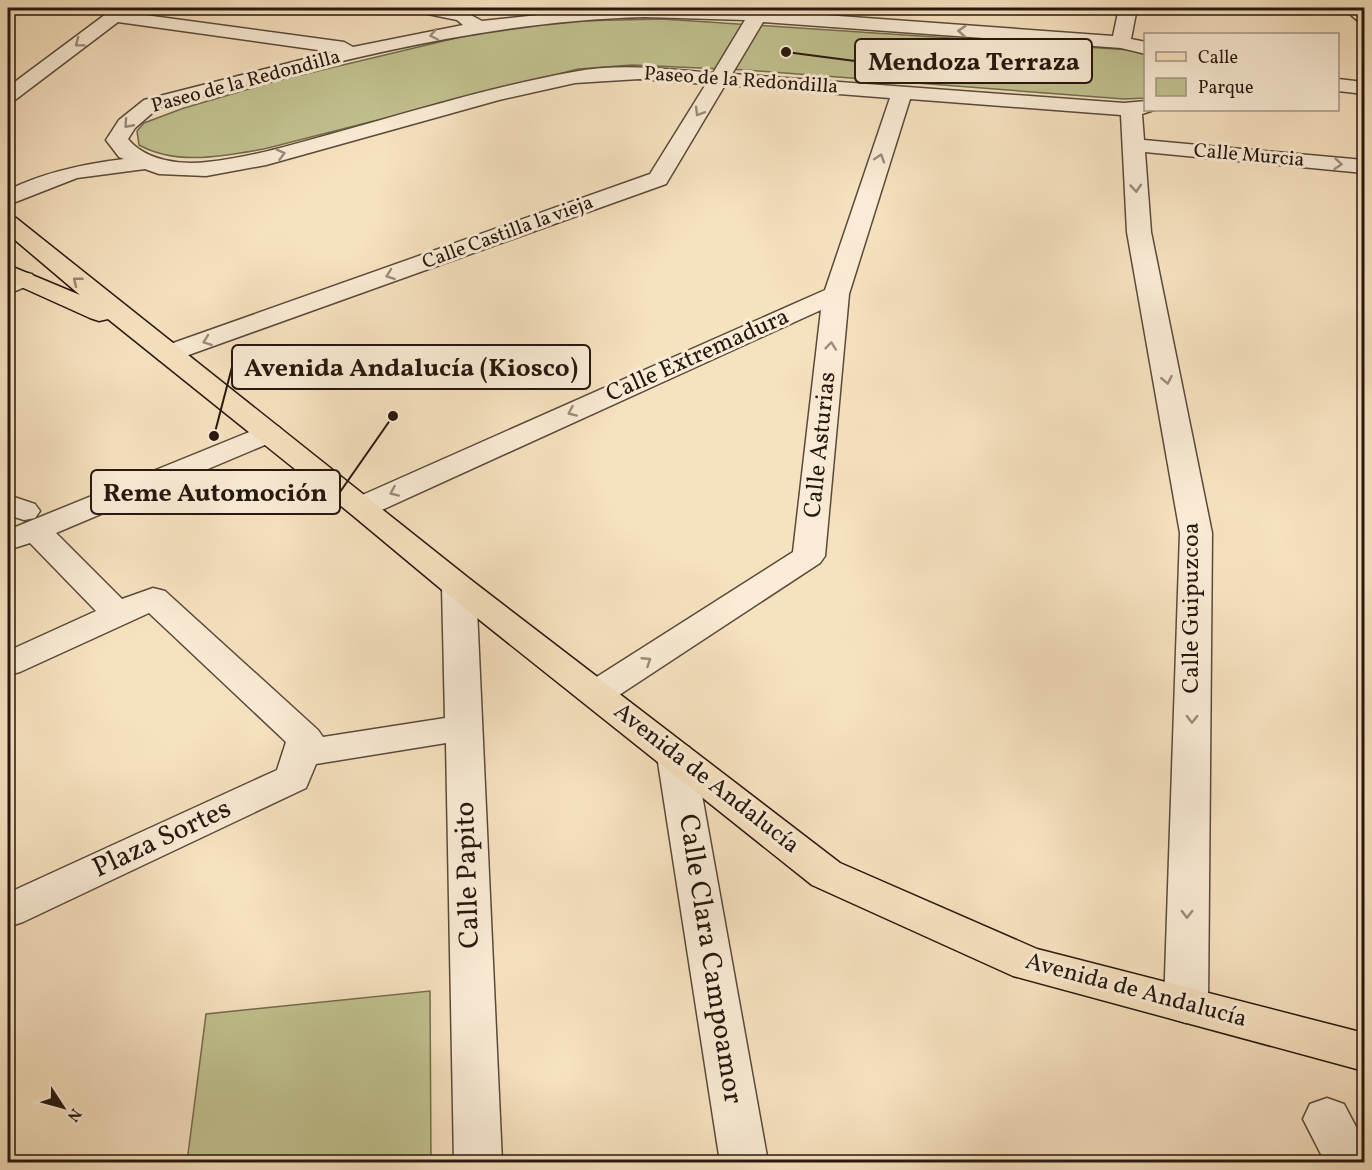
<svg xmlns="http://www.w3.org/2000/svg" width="1372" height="1170" viewBox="0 0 1372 1170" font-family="Vollkorn,serif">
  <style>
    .green { fill: #c1c290; stroke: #746c4f; stroke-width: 1.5 }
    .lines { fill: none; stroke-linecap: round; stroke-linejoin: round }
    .minor-casing { stroke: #5a4a3a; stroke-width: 3 }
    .major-casing { stroke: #26170e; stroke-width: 3 }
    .minor { fill: #faecd6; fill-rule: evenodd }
    .major { fill: #f7e2c0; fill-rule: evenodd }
    .oneway { stroke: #9b8c7c }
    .oneway2 { stroke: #998770 }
    .labels { text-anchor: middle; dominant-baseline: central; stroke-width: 6; stroke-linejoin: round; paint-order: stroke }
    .far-street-label { font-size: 20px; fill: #26170e; stroke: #faecd6 }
    .street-label { font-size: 24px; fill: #26170e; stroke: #faecd6 }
    .near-street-label { font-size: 28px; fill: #26170e; stroke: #faecd6 }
    .leader { fill: none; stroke: #26170e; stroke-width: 2 }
    .callout-dot { fill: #26170e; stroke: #faecd6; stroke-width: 2 }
    .callout { fill: #faecd6; stroke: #26170e; stroke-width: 2 }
    .callout-label { font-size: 26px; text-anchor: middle; font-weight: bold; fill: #26170e }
  </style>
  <rect width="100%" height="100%" fill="#f7e2c0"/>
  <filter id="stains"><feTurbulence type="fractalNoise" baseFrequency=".00333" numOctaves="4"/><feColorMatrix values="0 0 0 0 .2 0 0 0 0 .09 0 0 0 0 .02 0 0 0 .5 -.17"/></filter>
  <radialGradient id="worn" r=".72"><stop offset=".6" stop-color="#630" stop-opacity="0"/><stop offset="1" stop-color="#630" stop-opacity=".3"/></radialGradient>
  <path class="green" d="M663,19L1131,50L1145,54V98L1124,99L746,70L632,65L578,69L264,149C223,156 177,166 139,145L137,131L144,123L184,108L280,80L498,28L576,21Z
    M430,991L431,1162H187L206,1014Z"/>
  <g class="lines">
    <defs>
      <path id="minor" d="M114,8H134L130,13L344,42L353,47L463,25L457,20L418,12L415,8H448L463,11L482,21L602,8H710L752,10L753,8H771L769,11L1113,36L1119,8H1137L1131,39L1146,42V54L1121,48L763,22L732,74L1124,103L1146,101V110H1154L1142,114L1144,140L1364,160V173L1145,152L1151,232L1212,533L1208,1005L1202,1018L1186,1023L1170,1018L1164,1005L1180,533L1127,232L1121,115L910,99L849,294L825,556L820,563L610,701L597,705L584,701L579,693L584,685L793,552L821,310L373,514L362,516L351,514L347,507L351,500L825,290L890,98L725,85L666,184L169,362L159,360L156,354L159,348L650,174L706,84L639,79L575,83L499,100L266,165L206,176L159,174L145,169L77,178L8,205V190C45,172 83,164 124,159L119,157L106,140L119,120L144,100L332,52L118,22L15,100L8,102V87ZM645,17L745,20L713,73C667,69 619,63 573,72C491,87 411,112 331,134C291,145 249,158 207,162C181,165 146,161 128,139L135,128L158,108C318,66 479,21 645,17Z
        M1343,8H1363L1364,22L1358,21Z
        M1338,79L1364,82V94L1338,91Z
        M23,272L32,274L35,279L32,284L8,294V277Z
        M269,424L279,427L284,433L279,439L56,533L122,599L153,588L165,591L318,730L323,737L445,718L442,587L447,580L459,577L471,580L476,587L502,1162H454L446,743L316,764L306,788L23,922L8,927V893L277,770L286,742L149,613L20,672L8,675V651L96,611L30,543L8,550V530Z
        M8,495L35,504L40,511L35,518L24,520L8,515Z
        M676,743L689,747L695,756L768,1162H720L657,756L663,747Z
        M1327,1098L1344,1104L1364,1142V1162H1325L1303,1119L1310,1104Z"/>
      <path id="major" d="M8,216L16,218L471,580L840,863L1037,949L1364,1033V1071L1013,976L812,885L447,594L351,514L108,319L99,321L90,318L8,281V265L80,295L8,234Z"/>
    </defs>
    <use href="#minor" class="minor-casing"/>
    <use href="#major" class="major-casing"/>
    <use href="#minor" class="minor"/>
    <use href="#major" class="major"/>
  </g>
  <defs><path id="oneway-chevron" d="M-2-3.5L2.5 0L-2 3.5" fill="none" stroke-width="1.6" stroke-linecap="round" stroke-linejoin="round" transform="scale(1.5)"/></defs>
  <g class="oneway">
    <use href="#oneway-chevron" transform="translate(962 31) rotate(-176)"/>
    <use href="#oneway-chevron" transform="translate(434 35) rotate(168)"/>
    <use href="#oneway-chevron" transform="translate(79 43) rotate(143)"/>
    <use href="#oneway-chevron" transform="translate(699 112) rotate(121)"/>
    <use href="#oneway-chevron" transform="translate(128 124) rotate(132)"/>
    <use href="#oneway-chevron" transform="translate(281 154) rotate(-15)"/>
    <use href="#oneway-chevron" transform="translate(880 158) rotate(-72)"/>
    <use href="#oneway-chevron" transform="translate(1338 164) rotate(5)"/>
    <use href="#oneway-chevron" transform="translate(1136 188) rotate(86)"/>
    <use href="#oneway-chevron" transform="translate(390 275) rotate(160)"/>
    <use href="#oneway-chevron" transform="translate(207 341) rotate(160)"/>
    <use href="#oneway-chevron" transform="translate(831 346) rotate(-84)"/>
    <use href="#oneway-chevron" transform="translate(1167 380) rotate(79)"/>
    <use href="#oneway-chevron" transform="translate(572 412) rotate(156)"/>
    <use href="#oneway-chevron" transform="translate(394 492) rotate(156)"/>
    <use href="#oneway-chevron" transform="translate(647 661) rotate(-33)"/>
    <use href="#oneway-chevron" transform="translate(1192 719) rotate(91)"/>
    <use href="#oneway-chevron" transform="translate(1187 914) rotate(91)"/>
  </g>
  <use class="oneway2" href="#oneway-chevron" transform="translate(77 281) rotate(-141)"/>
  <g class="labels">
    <g class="far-street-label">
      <text transform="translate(741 81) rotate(4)">Paseo de la Redondilla</text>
      <text transform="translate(246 82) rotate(-15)">Paseo de la Redondilla</text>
      <text transform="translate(1249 156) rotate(5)">Calle Murcia</text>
      <text transform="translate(508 233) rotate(-20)">Calle Castilla la vieja</text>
    </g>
    <g class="street-label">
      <text transform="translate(698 356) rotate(-24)">Calle Extremadura</text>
      <text transform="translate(821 445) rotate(-84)">Calle Asturias</text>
      <text transform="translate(1192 608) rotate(-90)">Calle Guipuzcoa</text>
      <text transform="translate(706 779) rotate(38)">Avenida de Andalucía</text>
      <text transform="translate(1136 991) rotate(15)">Avenida de Andalucía</text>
    </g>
    <g class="near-street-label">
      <text transform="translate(162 839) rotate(-25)">Plaza Sortes</text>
      <text transform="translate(468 875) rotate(-92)">Calle Papito</text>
      <text transform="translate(710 959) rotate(81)">Calle Clara Campoamor</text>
    </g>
  </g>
  <path class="leader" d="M786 52L855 61M214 436L232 367M393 416L340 492"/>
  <g class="callout-dot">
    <circle cx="786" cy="52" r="6"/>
    <circle cx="214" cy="436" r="6"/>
    <circle cx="393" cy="416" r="6"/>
  </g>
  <g class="callout">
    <rect x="855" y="39" width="237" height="44" rx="6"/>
    <rect x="232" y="345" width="358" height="44" rx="6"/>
    <rect x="91" y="470" width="249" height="44" rx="6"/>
  </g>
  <g class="callout-label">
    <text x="974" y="70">Mendoza Terraza</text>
    <text x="411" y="376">Avenida Andalucía (Kiosco)</text>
    <text x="215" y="501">Reme Automoción</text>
  </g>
  <rect width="1372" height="1170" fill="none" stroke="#f7e2c0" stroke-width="30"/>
  <rect x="9" y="9" width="1354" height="1152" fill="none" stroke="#26170e" stroke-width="3"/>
  <rect x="15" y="15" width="1342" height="1140" fill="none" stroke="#26170e" stroke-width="1.5"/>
  <rect x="1144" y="33" width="195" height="78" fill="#faecd6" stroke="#a59786" stroke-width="1.5"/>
  <rect x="1156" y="52" width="30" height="9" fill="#f7e2c0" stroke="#a59786" stroke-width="1.5"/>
  <text x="1198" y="63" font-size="18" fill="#26170e">Calle</text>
  <rect x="1156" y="78" width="30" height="18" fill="#c1c290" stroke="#a59786" stroke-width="1.5"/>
  <text x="1198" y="93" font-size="18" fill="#26170e">Parque</text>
  <g transform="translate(63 1107) rotate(126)" stroke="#faecd6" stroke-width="4.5" paint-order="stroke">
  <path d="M0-4.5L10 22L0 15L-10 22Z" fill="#26170e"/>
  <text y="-9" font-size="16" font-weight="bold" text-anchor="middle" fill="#26170e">N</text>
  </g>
  <rect width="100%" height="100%" filter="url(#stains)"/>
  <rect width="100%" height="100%" fill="url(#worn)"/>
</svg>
